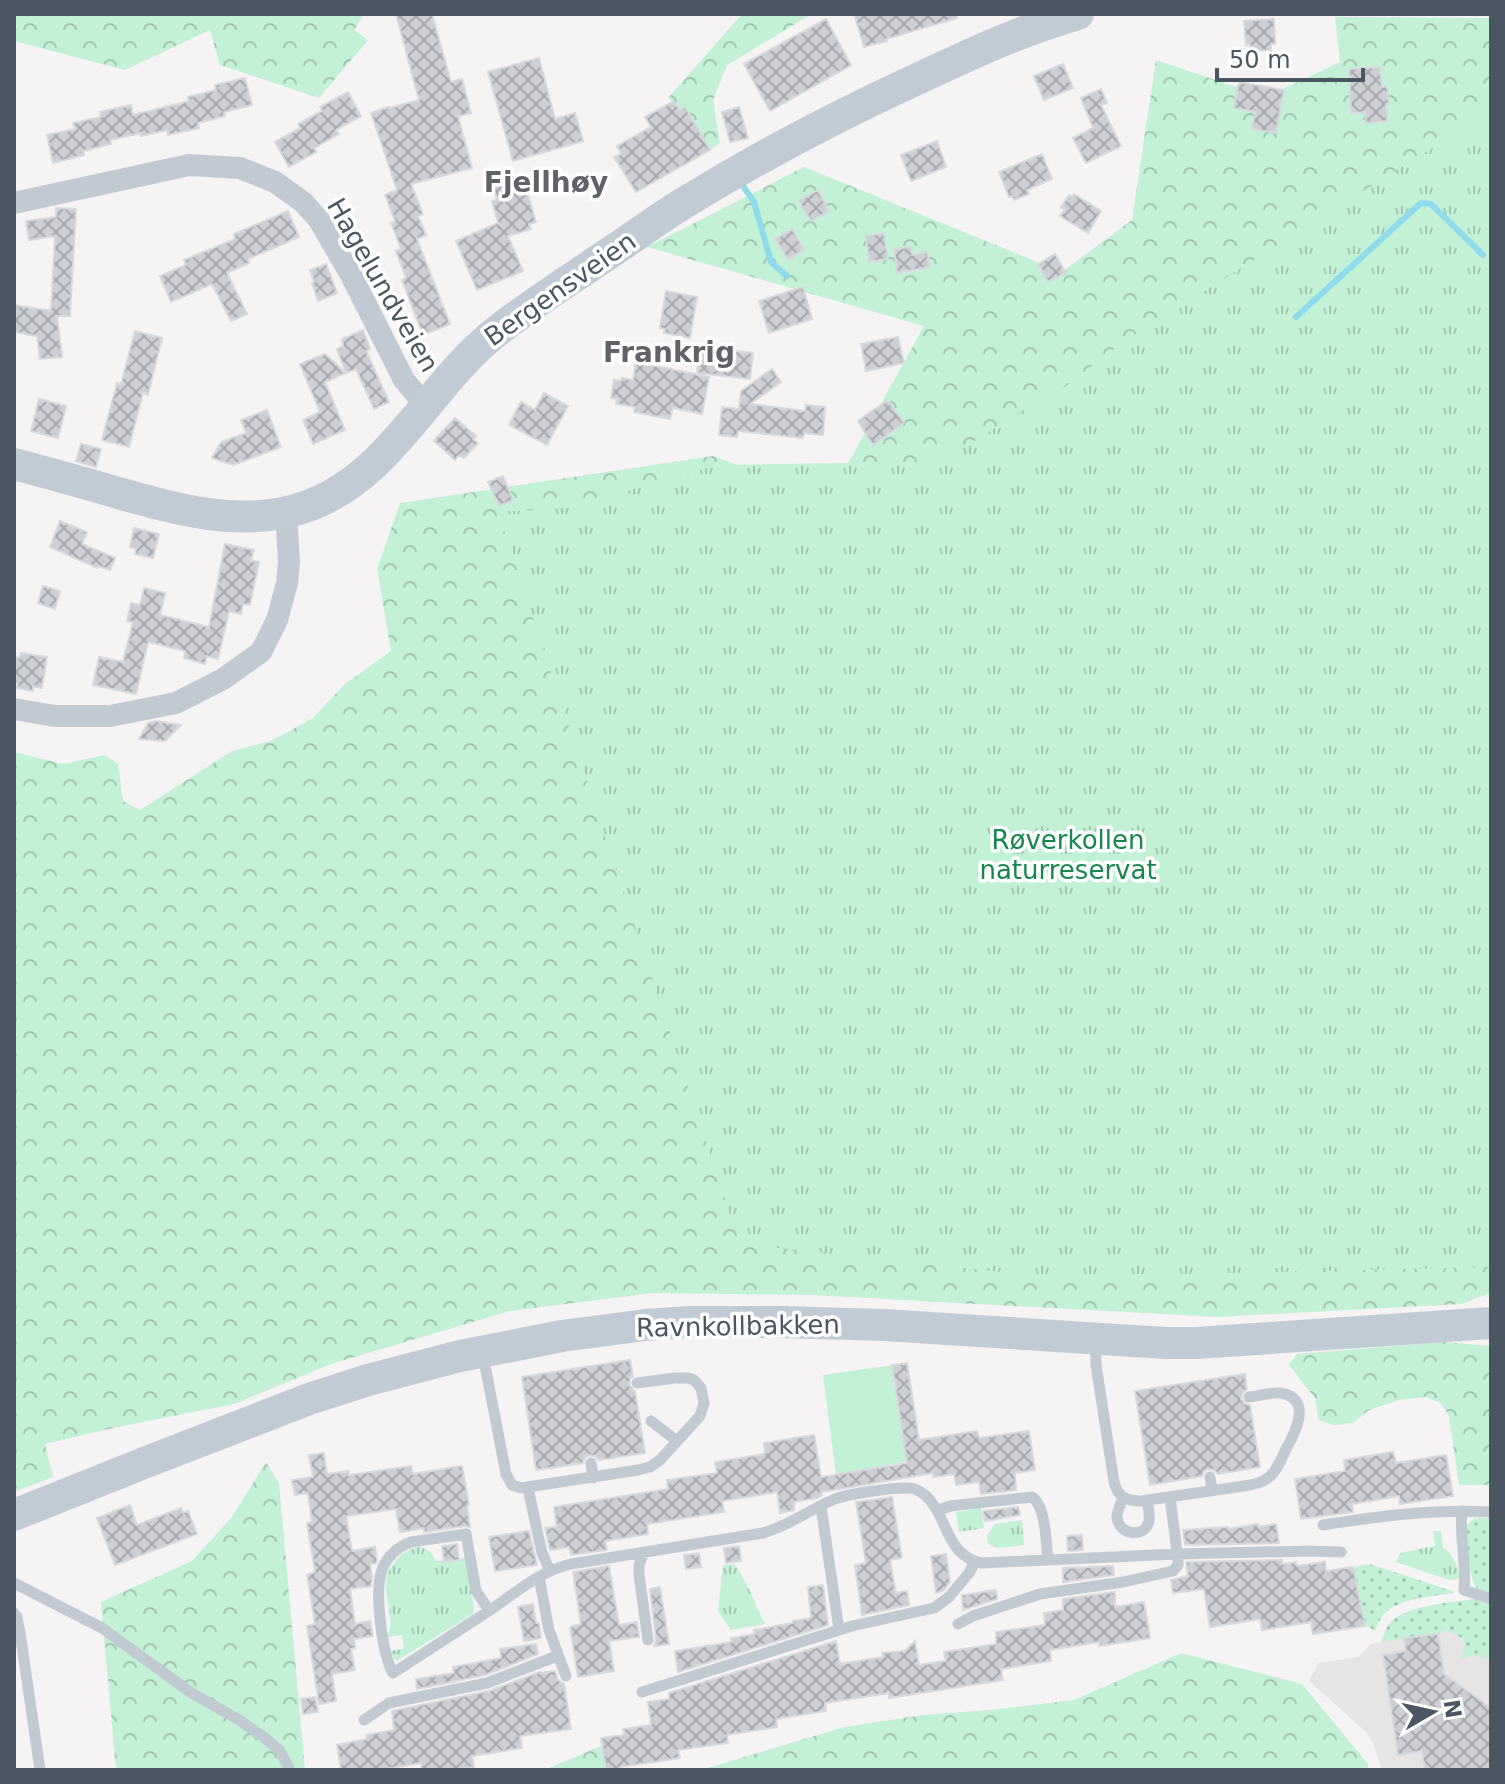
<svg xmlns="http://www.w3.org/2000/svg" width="1505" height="1784" viewBox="0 0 1505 1784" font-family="'DejaVu Sans',sans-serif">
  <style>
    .education { fill: #e6e4e5 }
    .grass { fill: url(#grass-dots) }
    .forest { fill: url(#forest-crowns) }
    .park { fill: url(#park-tufts) }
    .pitch { fill: #c3f1d5 }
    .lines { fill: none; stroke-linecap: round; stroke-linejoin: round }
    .stream { stroke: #90daee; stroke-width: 6 }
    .building { fill: url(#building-cross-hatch); stroke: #d7d9de; stroke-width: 2 }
    .lane { stroke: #c1cad2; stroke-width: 11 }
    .street { stroke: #c1cad2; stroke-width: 22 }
    .secondary { stroke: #c1cbd6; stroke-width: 32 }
    .labels { text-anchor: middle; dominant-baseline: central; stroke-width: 7; stroke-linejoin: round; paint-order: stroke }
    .street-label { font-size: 26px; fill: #4a5661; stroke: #fff }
    .park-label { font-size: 26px; fill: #17864f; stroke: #fff }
    .neighbourhood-label { font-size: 28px; font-weight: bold; fill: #5f6368; stroke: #fff }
  </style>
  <defs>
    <pattern id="grass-dots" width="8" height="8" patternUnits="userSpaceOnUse" patternTransform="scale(2)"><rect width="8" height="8" fill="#c3f1d5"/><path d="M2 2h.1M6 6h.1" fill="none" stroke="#a0c6b0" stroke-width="1.8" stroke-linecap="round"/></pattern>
    <pattern id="forest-crowns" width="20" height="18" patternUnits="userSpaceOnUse" patternTransform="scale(2)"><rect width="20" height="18" fill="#c3f1d5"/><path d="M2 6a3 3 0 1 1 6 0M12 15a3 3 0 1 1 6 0" fill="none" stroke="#a0c6b0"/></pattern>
    <pattern id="park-tufts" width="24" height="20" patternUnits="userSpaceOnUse" patternTransform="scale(2)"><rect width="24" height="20" fill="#c3f1d5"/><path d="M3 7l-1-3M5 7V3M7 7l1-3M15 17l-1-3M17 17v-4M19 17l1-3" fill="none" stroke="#a0c6b0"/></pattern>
    <pattern id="building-cross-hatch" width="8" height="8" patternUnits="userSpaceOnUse" patternTransform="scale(2)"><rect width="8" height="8" fill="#cdcfd5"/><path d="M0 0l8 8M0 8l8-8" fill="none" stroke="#a8abb0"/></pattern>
  </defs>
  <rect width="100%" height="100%" fill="#f5f3f3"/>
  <path class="education" d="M1470,1617L1491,1618V1770H1382L1373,1743L1366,1732L1309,1681L1318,1663L1358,1657L1371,1644L1404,1637Z"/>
  <path class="grass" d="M1475,1518H1491V1594C1489,1594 1480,1591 1478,1589C1469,1582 1467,1542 1466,1530L1468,1524Z
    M1370,1564L1452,1591L1454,1593C1434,1596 1399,1598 1384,1614C1380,1618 1378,1625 1375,1631L1362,1623L1353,1567Z
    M1475,1599L1491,1604L1490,1660L1474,1655L1459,1659C1472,1642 1461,1635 1445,1630L1439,1633L1381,1642C1384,1636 1385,1629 1389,1624C1402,1606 1453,1602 1475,1599Z"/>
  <path class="forest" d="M14,14H364L354,30L368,40L319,98L220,65L210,30L125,70L14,41Z
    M742,14H812L727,65L713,100L720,143L706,153L680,108L668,98Z
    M1335,17L1491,18V1293L1461,1304L1218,1317L813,1295L653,1293L510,1311L331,1364L234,1404L113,1428L45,1444L53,1477L14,1492V752L63,764L105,755L118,764L123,801L140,810L232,751L271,741L313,718L344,685L391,651L377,569L400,503L713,456L829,498L924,326L647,247L804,167L1062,272L1132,220L1156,60L1266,97L1340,62Z
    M1444,1342L1491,1346V1485H1459L1449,1416L1441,1403L1425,1397L1399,1400L1369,1410L1353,1423L1334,1425L1319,1420L1315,1398L1289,1365L1297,1354Z
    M266,1462L279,1483L305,1770H116L101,1602L192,1561L232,1517Z
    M1181,1653L1302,1684L1368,1764V1770H701L844,1727L923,1715L990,1710L1074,1700Z
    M606,1744L611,1770H544Z"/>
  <path class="park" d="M1491,111V1267L1049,1277L740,1244L498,512L568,508L718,465L916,462L973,442L1017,414L1057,393L1120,344Z
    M981,1508L984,1528L959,1532L956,1512Z
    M1022,1520L1024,1545L998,1548L988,1544L987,1535L995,1524Z
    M1433,1531H1441L1443,1548C1454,1554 1456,1565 1460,1576L1457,1579L1449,1580L1396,1562L1400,1553L1435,1546Z
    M420,1547L430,1551L436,1561L466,1558L474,1609L473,1614L396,1661L389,1651L404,1649L402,1635L387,1637C399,1614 374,1586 394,1563C401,1554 408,1549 420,1547Z
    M734,1564C742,1571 759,1612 765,1624L731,1630L718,1611L723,1565Z"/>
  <path class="pitch" d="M893,1365L909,1461L836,1475L823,1375Z"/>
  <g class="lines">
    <path class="stream" d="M741,183L754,202L771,262L787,276
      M1296,317L1421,203L1431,204L1483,255"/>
  </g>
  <path class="building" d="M396,14H432L451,82L462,79L471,113L458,116L472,168L411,184L423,214L418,216L426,235L417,239L450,324L423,335L402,280L406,278L396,251L401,249L391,223L395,221L385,195L397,190L371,113L389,107V108L419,100Z
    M854,14H956L957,18L886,39L887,41L864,47Z
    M826,19L851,65L770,111L744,64Z
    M1274,19L1275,44H1271V50L1250,51V45H1246L1244,21Z
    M539,58L555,119L575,113L583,141L513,161L488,72Z
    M1063,64L1073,88L1044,100L1034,76Z
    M1380,67L1382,87L1387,86L1389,104H1386L1387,121L1366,123L1365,112L1351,113L1349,69Z
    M245,78L252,105L224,112L225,116L198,123L199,128L168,135L167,130L141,136V133L110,140L111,144L83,151L84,155L53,163L47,135L75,129L73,123L101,117L100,112L131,105L133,115L189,101L188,97L216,90L215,85Z
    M1239,82L1284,90L1276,133L1252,129L1255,112L1234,108Z
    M1101,89L1107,103L1101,105L1121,146L1086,163L1073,138L1093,128L1081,98Z
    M348,92L361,116L336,130L339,134L314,148L316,152L289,167L275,142L300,128L298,124L322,111L320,107Z
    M674,101L680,110L685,107L710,150L636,192L614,157L621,154L617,146L651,127L645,117Z
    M739,107L748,138L730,142L722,112Z
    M937,141L946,167L911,181L901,155Z
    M1042,154L1052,179L1027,190L1029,194L1014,200L1012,196L1009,197L999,172Z
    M523,178L536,222L529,224L531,229L508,236L523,271L477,290L456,241L498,223L492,201L497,200L493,187Z
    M818,190L829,211L811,221L799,201Z
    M1074,194L1101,211L1088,233L1060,216L1065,210L1061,207L1069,195L1073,197Z
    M56,208L76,209L70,316H57L62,357L40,359L37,336L14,332V305L51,311L55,236L29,240L26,221L56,217Z
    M288,211L299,237L248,259L249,263L227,273L247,314L231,321L212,284L171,302L160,276L186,265L184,260L235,239L234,234Z
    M792,229L804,249L788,260L775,239Z
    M884,233L888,259L869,262L866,236Z
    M911,247L912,255L927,252L930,267L897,273L894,249Z
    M1055,254L1066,273L1048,282L1038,264Z
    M326,264L337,293L318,301L312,283L314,282L310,270Z
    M803,287L812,319L769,333L759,301Z
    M666,291L697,297L690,338L664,333L665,329L660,328Z
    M363,330L370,349L366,351L389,402L374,409L356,369L346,373L337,349L343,346L342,339Z
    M135,331L162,338L148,395L143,393L129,447L102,440L117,383L121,384Z
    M898,337L904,363L866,371L861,344Z
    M700,347L753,353L750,379L697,373Z
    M325,354L346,373L325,382L345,430L313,444L303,420L320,412L300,364Z
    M636,362L709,377L702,414L673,408L670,419L634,412L635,407L616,404L617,399L611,398L614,380L621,381L622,378L633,380Z
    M772,369L781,382L750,404L805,411L806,405L825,407L823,435L804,433L803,438L738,431L737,437L719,435L722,407L739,409L741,391Z
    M544,393L568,406L547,445L509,425L521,402L535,410Z
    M39,399L66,406L58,438L31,431Z
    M888,400L904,423L873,445L858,421Z
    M267,410L281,447L233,465L212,458L221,442L246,433L241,420Z
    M455,418L476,436L473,439L478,443L464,458L459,455L455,460L434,441Z
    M81,444L101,449L96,467L76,461Z
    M503,476L513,500L499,506L488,482Z
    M60,521L87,532L82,544L115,558L110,570L98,566L97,568L50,547Z
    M134,528L159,534L153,558L135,554L136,549L130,547Z
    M225,544L254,550L251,561L259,562L250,605L243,604L241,614L229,611L218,659L207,656L205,664L184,658L185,651L148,642L136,694L93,685L99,657L123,662L133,622L127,621L131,603L140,605L144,588L165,593L160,615L209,627Z
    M43,586L60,591L55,609L38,603Z
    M21,653L47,657L42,688L33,686V691L17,688L18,684L14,683V657L20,658Z
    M156,721L181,725L165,741L139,739L148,723Z
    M630,1360L633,1376L630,1379L629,1385L635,1391L645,1453L599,1460L595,1456L589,1455L585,1457L583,1463L536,1470L522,1377Z
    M907,1363L919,1440L977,1431L979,1438L1029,1431L1035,1470L1015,1473L1016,1490L981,1494L979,1482L956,1485L954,1474L933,1477V1473L821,1492L822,1495L817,1498L794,1502V1510L780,1513L777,1492L722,1501L724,1512L647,1524L648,1534L605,1541L607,1550L571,1555L569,1547L550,1550L545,1528L557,1527L554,1507L668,1489L667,1480L717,1473L715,1462L765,1454L764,1443L814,1435L821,1477L907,1463L892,1365Z
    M1245,1374L1247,1389L1242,1393L1241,1399L1245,1404L1250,1405L1260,1467L1218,1474L1214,1470L1208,1469L1204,1471L1202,1476L1150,1485L1135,1391Z
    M1393,1452L1396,1463L1446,1455L1453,1496L1400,1504L1399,1496L1352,1504L1353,1512L1301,1519L1295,1479L1345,1471L1344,1460Z
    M324,1453L327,1474L349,1471V1475L411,1466L413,1474L462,1466L469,1505L467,1506L470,1527L465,1526L424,1532V1528L400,1532L396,1509L346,1516L352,1551L375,1547L377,1560L376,1563L370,1564L372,1577L371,1586L350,1589L355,1624L370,1621L373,1636L354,1639L355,1648L351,1649L355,1670L332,1674L336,1701L319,1704L307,1626L315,1624L307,1575L315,1572L307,1523L312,1522L308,1493L295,1495L292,1480L313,1477L309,1455Z
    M892,1497L902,1558L890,1560L896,1593L907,1591L909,1605L862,1615L855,1565L866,1563L856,1502Z
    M130,1505L137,1525L181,1508L183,1513L188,1511L197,1534L115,1565L97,1518Z
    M1018,1507L1020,1515L985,1521L983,1511Z
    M1258,1524V1527L1276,1524L1279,1543L1185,1545L1183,1530L1228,1527V1529Z
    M529,1531L537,1565L495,1571L489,1537Z
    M1082,1535L1083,1550L1068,1551L1067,1536Z
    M457,1544L459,1560L444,1562L442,1546Z
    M739,1546L741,1561L726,1563L724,1548Z
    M699,1553L701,1567L686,1569L684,1555Z
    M946,1554L950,1582L943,1591L936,1593L931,1556Z
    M1282,1560V1564L1296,1562L1297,1566L1325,1562L1326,1571L1353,1567L1365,1626L1313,1634L1311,1622L1262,1630L1260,1619L1210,1627L1204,1589L1173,1593L1171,1580L1188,1576L1186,1562Z
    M609,1566L619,1625L637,1622L639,1637L609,1641L614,1671L578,1677L570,1627L581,1624L573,1572Z
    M1113,1566L1114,1575L1063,1582V1568Z
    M823,1585L828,1625L678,1672L675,1651L732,1642L731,1638L755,1634L754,1630L793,1623V1621L811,1618L808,1587Z
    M660,1587L669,1644L654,1646L656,1639L650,1589Z
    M996,1590L997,1599L963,1610L962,1595Z
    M1115,1592V1607L1144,1602L1150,1638L1099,1646V1642L1050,1650L1051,1661L1001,1669L1003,1680L889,1698V1693L825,1703L826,1711L776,1719L777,1727L727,1735L728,1743L678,1750L680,1758L621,1767L622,1770H606L601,1738L624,1735L623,1729L651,1725L648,1702L669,1699V1693L836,1641L840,1664L883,1657L882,1653L905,1651L915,1641L919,1665L946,1661L944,1652L996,1644V1632L1045,1625L1044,1613L1063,1610V1599Z
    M533,1604L536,1623H539L541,1638L524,1641L518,1607Z
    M1438,1634L1444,1674L1491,1708V1770H1425L1422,1751L1398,1755L1383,1655L1406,1651L1404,1638Z
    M536,1644L538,1654L485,1675L417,1689L416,1679L454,1673L453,1667L501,1658L500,1649Z
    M555,1671L558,1680L564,1684L571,1729L520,1736L522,1748L472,1756L474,1767L455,1770H422L421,1763L380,1770H341L337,1745L367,1739L366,1735L394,1730L392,1711L489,1691L540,1672V1673Z
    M315,1697L318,1712L303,1714L301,1699Z"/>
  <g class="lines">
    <path class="lane" d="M1096,1342V1365L1114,1482C1118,1497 1126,1501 1141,1501L1244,1486C1252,1485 1261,1483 1268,1478C1276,1472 1281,1460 1285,1451C1294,1435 1314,1399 1281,1393C1271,1392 1259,1396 1249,1397
      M483,1355L506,1474L512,1485L521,1488L638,1470L650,1467L660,1460L700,1416L704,1403L701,1388L694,1380L688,1378H675L637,1383
      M651,1421L677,1441
      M591,1463L593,1478
      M1210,1477L1212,1491
      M528,1488L542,1553L550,1571
      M1123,1498C1121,1504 1117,1510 1117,1517C1118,1535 1145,1539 1149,1521C1150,1515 1148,1506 1147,1501
      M821,1506L839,1630
      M937,1511L950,1506L1032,1497C1046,1506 1046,1543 1048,1560
      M1462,1511C1459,1538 1467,1563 1464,1590L1491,1599
      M1323,1525C1379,1516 1434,1509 1491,1512
      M644,1552L639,1565V1575L648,1640
      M539,1577L549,1630L566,1676
      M14,1583L102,1628L190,1692L239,1720L265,1738L280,1751L290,1770
      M489,1610L476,1591L466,1534L411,1542C397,1547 385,1558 381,1573C375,1595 382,1654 393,1673C425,1652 457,1632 489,1611C515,1593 540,1571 571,1564L763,1533C789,1526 810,1509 835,1499C848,1494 895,1487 909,1488C915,1488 920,1491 925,1495C949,1517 945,1556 982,1563L1177,1554L1309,1551L1341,1552
      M14,1613L17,1617L20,1632L40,1770
      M958,1624L973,1616L1040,1594L1123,1582L1173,1571L1178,1565V1560L1170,1497
      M642,1692L852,1626L934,1608L949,1597L969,1573L975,1562
      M364,1720L389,1703L487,1683L557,1656"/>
    <path class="street" d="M14,203L189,165L240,168L275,182L303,202L319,220L351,275L404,380L426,406
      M14,709L55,716H110L176,703L223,679L261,652L277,620L287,583L289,562L286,512"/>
    <path class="secondary" d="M14,464C48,473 81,482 115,492C175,509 240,528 302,508C390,480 428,385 496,332C530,305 567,282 602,258C630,240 656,220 684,203C757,158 835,117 913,81C966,56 1021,30 1078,14
      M14,1515L149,1461L309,1399L368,1380L460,1356L562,1336L645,1325L689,1322H781L884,1325L1165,1343H1197L1491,1323"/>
  </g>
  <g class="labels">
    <g class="street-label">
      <text transform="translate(383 285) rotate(60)">Hagelundveien</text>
      <text transform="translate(560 289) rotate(-35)">Bergensveien</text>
      <text transform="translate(738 1326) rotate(-1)">Ravnkollbakken</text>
    </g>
    <g class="park-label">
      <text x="1068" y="840">Røverkollen<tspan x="1068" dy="30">naturreservat</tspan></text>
    </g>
    <g class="neighbourhood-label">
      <text x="546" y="182">Fjellhøy</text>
      <text x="669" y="352">Frankrig</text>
    </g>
  </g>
  <rect width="1505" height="1784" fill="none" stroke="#4a5661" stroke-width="32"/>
  <g transform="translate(1433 1712) rotate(81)" stroke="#ffffff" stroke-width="6" paint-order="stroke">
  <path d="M0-6L14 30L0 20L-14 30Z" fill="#4a5661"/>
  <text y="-12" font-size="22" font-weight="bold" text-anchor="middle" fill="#4a5661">N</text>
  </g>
  <path d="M1217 68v12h146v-12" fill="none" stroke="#4a5661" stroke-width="4"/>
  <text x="1229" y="68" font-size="24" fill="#4a5661" stroke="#ffffff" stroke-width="6" paint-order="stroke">50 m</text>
</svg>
